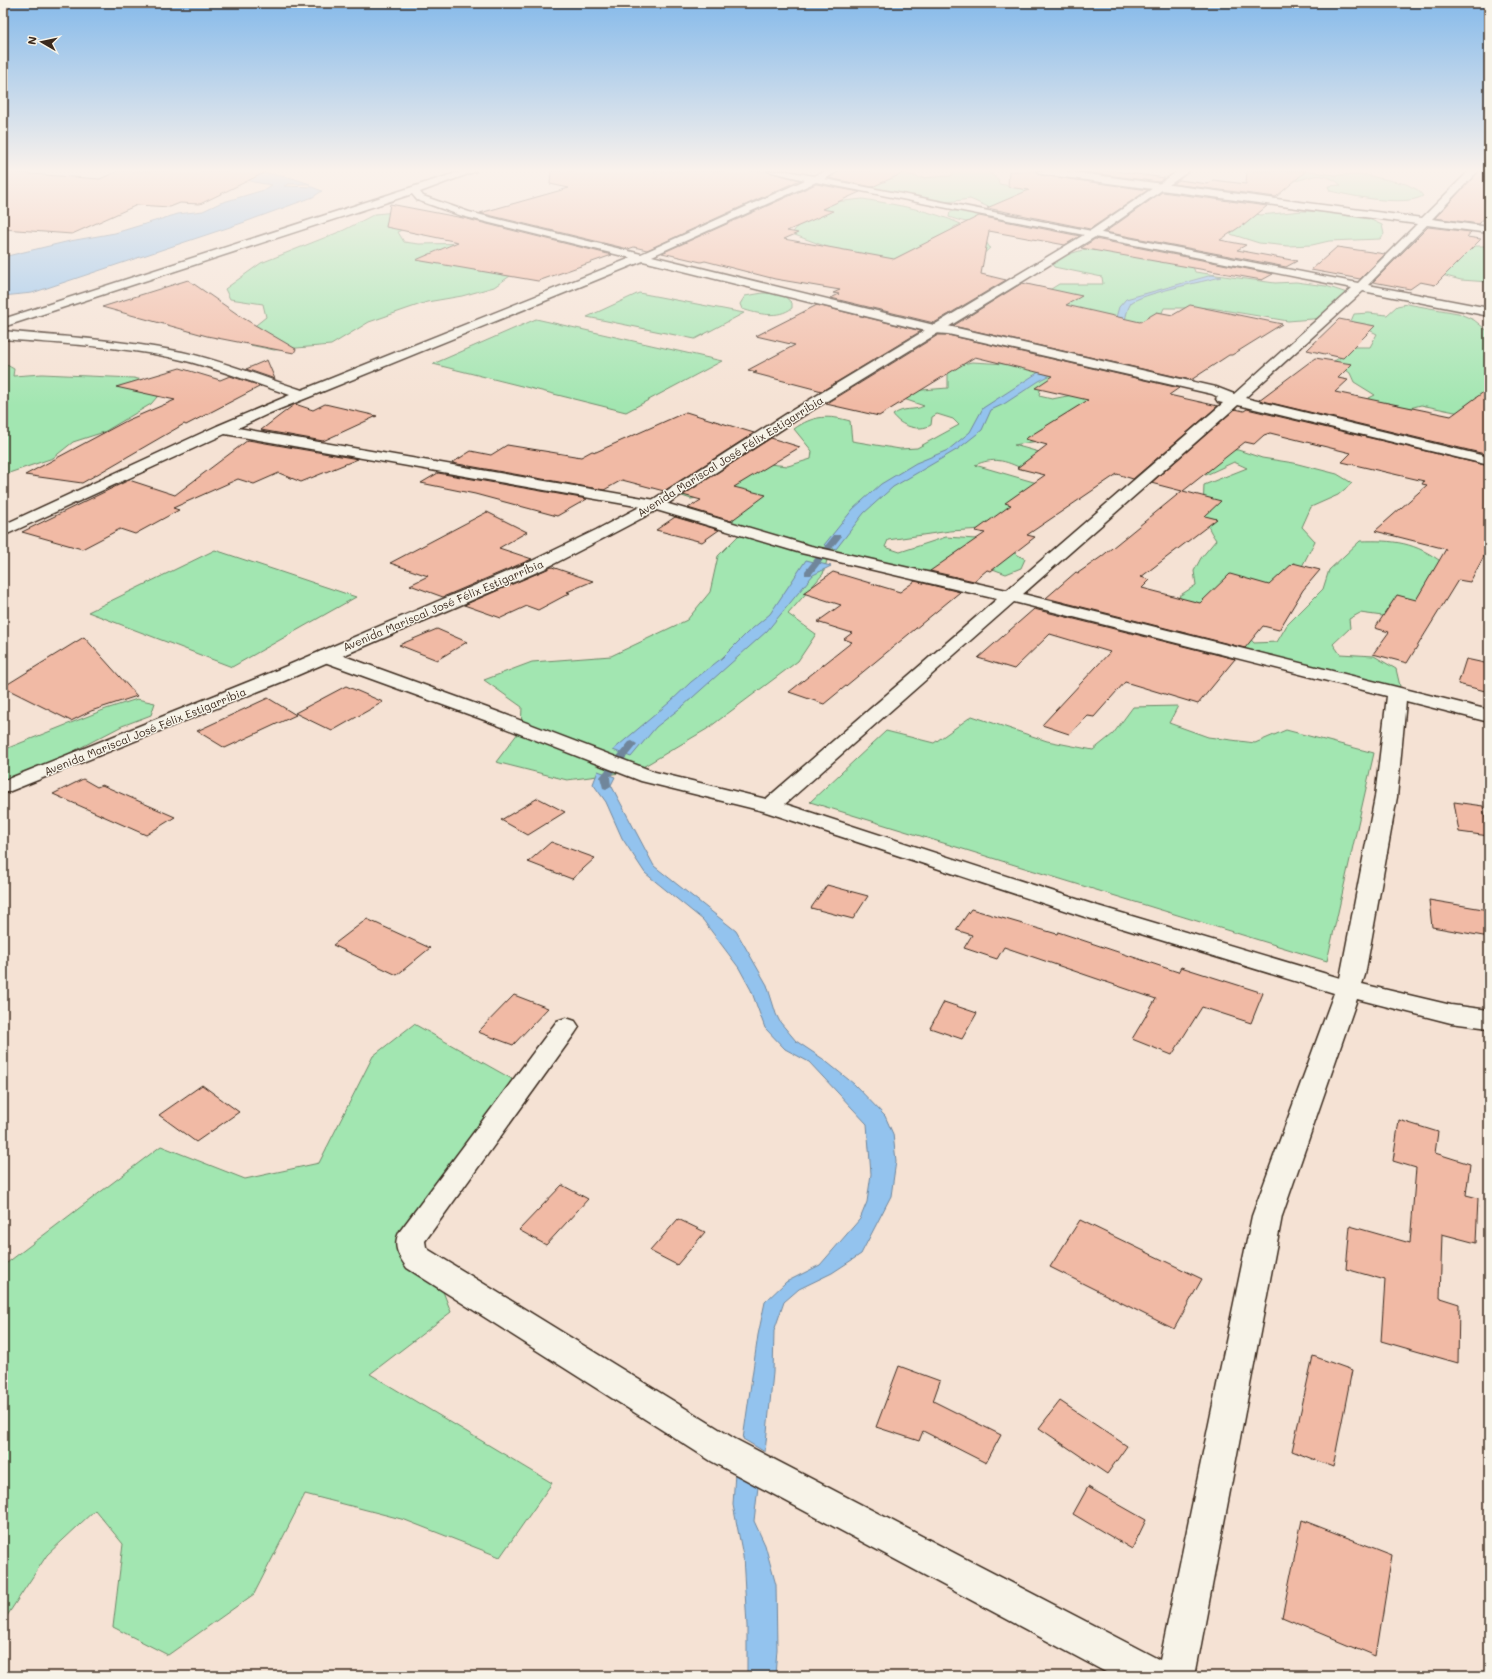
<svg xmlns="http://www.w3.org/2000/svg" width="1492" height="1679" viewBox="0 0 1492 1679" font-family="Mali,sans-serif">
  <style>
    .green { fill: #a2e6b1; stroke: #6e8868 }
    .water { fill: #93c3ee; stroke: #70869b }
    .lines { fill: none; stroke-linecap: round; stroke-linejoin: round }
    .stream { fill: #70869b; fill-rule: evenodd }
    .building { fill: #f1baa5; stroke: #3b2a1e }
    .minor-casing { stroke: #3b2a1e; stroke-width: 3 }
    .secondary-casing { stroke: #3b2a1e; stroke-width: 3 }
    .minor { fill: #f7f3e8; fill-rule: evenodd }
    .secondary { fill: #f7f3e8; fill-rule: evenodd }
    .labels { text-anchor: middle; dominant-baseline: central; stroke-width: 3; stroke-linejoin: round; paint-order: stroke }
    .far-street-label { font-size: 11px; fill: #3b2a1e; stroke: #f7f3e8 }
  </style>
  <rect width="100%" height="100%" fill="#f5e2d4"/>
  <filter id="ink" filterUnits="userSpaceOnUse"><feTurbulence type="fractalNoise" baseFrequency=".025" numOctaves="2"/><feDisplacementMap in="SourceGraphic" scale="8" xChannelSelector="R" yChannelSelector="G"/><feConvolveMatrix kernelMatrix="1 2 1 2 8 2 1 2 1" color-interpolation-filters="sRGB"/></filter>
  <g filter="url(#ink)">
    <path class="green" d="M899,171L920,178L951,176L954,171H987L998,179L999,184L1044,192L993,209L970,199L932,204L861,190L859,184L862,179Z
      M1252,171H1309L1334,175H1366L1406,184L1418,190L1423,196C1404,207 1352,196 1330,191L1328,186L1341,185C1316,164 1304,186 1279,181C1270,179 1261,174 1252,171Z
      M863,199C897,205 930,210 961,224L954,227L950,234L985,240L990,248L978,259L939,268L841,252L792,234L804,217L825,203Z
      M1142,204H1160L1246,212L1260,215L1303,211L1325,212L1369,219L1382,225L1384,234L1380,239L1329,241L1312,245L1288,246L1259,243L1221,231L1131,219L1132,211Z
      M962,210L1005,219C989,228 965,223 949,217L950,212Z
      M406,211L415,221L398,232L404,242L419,244L485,243L516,272L494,287L462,296L427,302L369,322L331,345L274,350L250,345L246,333L266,317L263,304L230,299L225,289L261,263L344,230L375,214Z
      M1469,246H1489V282L1461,280L1438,274Z
      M1153,247C1171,249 1189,253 1195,272L1275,283L1296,282L1326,286L1356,296L1348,305L1324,318L1288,321L1211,308H1164L1161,315L1099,351L1069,358L1036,350L1020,336L1028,288L1051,289L1059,284H1103L1102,277L1054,267L1049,260L1086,249L1136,250Z
      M639,293L744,313L695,339L587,317Z
      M763,293L782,294L792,303V308C778,319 758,314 742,309L740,304L745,296Z
      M1407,304L1458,313L1474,320L1489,332V419L1421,405L1410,408L1363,401L1375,395L1354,382L1350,373L1334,361L1345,355L1353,347H1370L1377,334L1351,321L1354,314L1369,313L1387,315L1397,306Z
      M536,319L722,361L626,412L433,364Z
      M972,362L1058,367L1052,382L1040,390L1039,396L1052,399L1072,395L1088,396L1101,405L1062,437L1014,445L1057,457L1023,469C1004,460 994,457 975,465L1037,483L1064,494L983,529L950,531L888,540L885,547L900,552L946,537L976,539L1002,546L1025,559L1021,568L1006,574L982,565L943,568L911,575L715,519L721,509L710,496L691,499L679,495L682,490L709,479L759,463L788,466L811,459L812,451L794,429C813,415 829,415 850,421L852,441L900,449L917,448L959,425L953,419L937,414L932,417L931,425C919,432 900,426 893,415C905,406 912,412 924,406L901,398L909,391L948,388V372L958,365Z
      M7,365L14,369L13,376L42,374L134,378L147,381L163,390L151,404L104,432L73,442L53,458L3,475V366Z
      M1214,448L1238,450L1262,458L1294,463L1337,474L1352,483L1338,495L1311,507L1302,527L1315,541L1295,580L1193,613L1179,596L1196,585L1194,571L1201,558L1216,540C1203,522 1203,507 1204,485L1247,468L1234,462L1206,475L1186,468Z
      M739,535L828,557L823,574L788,614L816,634L798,661L707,729L636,771L567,780L496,762L521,729L522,707L484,680L532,662L611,656L687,620L710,592L718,556Z
      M1360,541C1394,540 1415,542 1443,563L1405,619L1360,613L1349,619L1350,628L1333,644L1340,654L1374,656L1396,669L1400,686L1383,692L1373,690L1350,675L1320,677L1299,674L1203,645L1204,632L1245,633L1254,643L1277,642L1287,625L1323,589L1329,570Z
      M215,550L356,597L232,667L88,612Z
      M137,699L155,703L151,715L122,726L49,764L3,781V750L106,709Z
      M1178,706L1169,723L1208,737L1255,743L1286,730L1374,753L1327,961L810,802L886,731L934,743L972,716L1047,741L1093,750L1113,734L1133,707Z
      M414,1024L528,1088L444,1171L425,1245L451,1312L370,1374L552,1483L500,1557L405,1520L305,1494L254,1594L168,1655L113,1627L123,1544L95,1510L47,1555L3,1622V1266L161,1146L245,1179L319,1163L373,1056Z"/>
    <path class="water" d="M255,171L292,178L310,184H288L284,186L312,187L322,191L313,197L242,223L32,293L3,296V257L70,241L115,233L178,214L203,211L220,203L264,190L272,185L253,182L230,172Z
      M1212,275L1221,277C1205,281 1140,294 1131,303C1127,309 1126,317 1124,324L1112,331L1119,307L1126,299Z
      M1065,368L1039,381L1004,404L991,410L982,430L958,449L893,487L864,513L836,549L824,545L853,509L881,484L916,463L948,450L970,432L983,408L1042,370Z
      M806,560L831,566L813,575L767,631L683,706L656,727L631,757L613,750L670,702L691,682L722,658L747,633L770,614Z
      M598,771L615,777L611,785L654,866L736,931L767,985L776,1014L780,1022L796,1041L823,1059L854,1084L885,1116L893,1134L896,1161L891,1196L861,1254L832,1273L799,1289L784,1302L774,1331L773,1373L765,1452L743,1439L758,1335L765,1302L786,1282L820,1265L860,1219L867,1202L871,1174L867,1124L809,1062L785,1049L765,1028L751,990L739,968L703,920L645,873L622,838L606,802L593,784Z
      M735,1472L758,1487L754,1521L765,1545L776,1585L777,1649L775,1676H747V1626L743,1556L733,1505Z"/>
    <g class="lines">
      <path class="stream" d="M834,535H840L841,537L811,575H805V571Z
        M632,741L637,744L610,777L611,786L606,789L603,788L600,777L629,742Z"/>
    </g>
    <path class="building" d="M118,171H268L200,204L180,203L170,207L137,205L72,234L3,229V172L100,179Z
      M551,171H767L800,180L647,250L634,247L628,249L480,213L569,188L550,184Z
      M839,171H908L872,187L829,178Z
      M1009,171H1036L1041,175L1148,190L1090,229L987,208L1029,190L1008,187Z
      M1077,171H1116L1165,178L1159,182Z
      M1247,171H1306L1276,197L1173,184L1179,180L1208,184L1213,180L1246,184Z
      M1479,171H1489V213L1479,224L1435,218Z
      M816,184L860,192L822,209L833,211L787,231L798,233L784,239L894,259L979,216L1080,236L1065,245L989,231L981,274L1006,280L934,323L831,298L839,294L833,293L840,290L775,279L705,261L701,262L662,253Z
      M1162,192L1267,206L1243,226L1244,224L1220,240L1246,245L1237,250L1297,261L1286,267L1105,232Z
      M390,204L463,218L612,255L538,281L416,260L458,242L386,227Z
      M1428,227L1471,232L1467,237L1481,239L1435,285L1420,282L1410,289L1373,282Z
      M1095,239L1273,274L1262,280L1081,248Z
      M1337,247L1385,254L1360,279L1311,270Z
      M188,280L243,318L296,349L294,353L207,336L102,307Z
      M1022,283L1082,296L1066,305L1140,322L1157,312L1173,315L1190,305L1282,324L1232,355H1229L1191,380L953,326Z
      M817,305L921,331L822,391L753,373L757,372L748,370L795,345L756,336Z
      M1339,319L1375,326L1343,358L1307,350Z
      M938,335H948L1179,388L1169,395L1218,406L1133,479L1117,474L1027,535L1035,537L991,571L987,570L974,581L930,571L985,533L975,531L1011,505L1005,503L1045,475L1017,468L1047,445L1025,439L1088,400L1035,388L1053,376L975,357L879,416L826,404Z
      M1315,358L1352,364L1338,378L1348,380L1335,392L1451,416L1489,388V455L1259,400Z
      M267,360L275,379L246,369Z
      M180,368L220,380L230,376L261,386L186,425L184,424L82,483L25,475L128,420L175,400L116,387Z
      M295,404L313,410L325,404L377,416L323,441L261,430Z
      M1235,409L1244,411L1247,409L1489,466V547L1470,582L1458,580L1407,663L1373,654L1389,632L1375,628L1397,595L1416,600L1446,549L1375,531L1427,485L1422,484L1424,481L1342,462L1351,453L1270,433L1264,435L1254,444L1245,442L1183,491L1221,501L1205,516L1217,519L1141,577L1150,580L1142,588L1200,603L1230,574L1269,585L1293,563L1320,570L1303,590L1279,630L1263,626L1245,648L1046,598L1076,572L1078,573L1101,557L1182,491L1151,483Z
      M686,412L754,433L664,491L622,480L604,490L452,463L471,451L491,455L507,445L581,457L592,451L596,452Z
      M771,438L800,447L734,487L766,495L731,521L688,508L701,500L683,495Z
      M248,440L358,459L301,482L279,473L254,484L238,479L173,508L179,510L135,534L120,529L82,549L22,532L129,480L175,495Z
      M438,473L587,499L557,516L475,494L421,483Z
      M487,512L527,532L499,548L532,559L443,597L410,585L428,576L390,563Z
      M675,517L719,530L702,542L656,530Z
      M552,567L593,581L567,592L570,593L538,610L527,606L501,618L464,605Z
      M833,572L900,592L915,581L960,592L824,704L789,692L852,642L844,639L852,633L817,622L841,605L803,593Z
      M1034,609L1235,659L1198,704L1125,682L1094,717L1088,716L1069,734L1042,725L1110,652L1050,634L1014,669L978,658Z
      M437,629L467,642L437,660L399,645Z
      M84,637L137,696L91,711L71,721L3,687Z
      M1466,659L1489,664V692L1458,684Z
      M346,686L383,702L332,731L295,713Z
      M268,698L296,715L225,748L197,731Z
      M83,779L97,787L102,785L175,817L146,835L53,794Z
      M538,798L565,812L528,835L501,820Z
      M1454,802L1483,806L1489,836L1459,832Z
      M551,842L595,858L572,879L528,862Z
      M827,885L868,896L853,919L811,908Z
      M1429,900L1489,910V937L1432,927Z
      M971,909L1057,934L1058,932L1178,972L1181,967L1263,993L1251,1023L1202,1007L1172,1055L1132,1039L1156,999L1004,947L997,959L964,948L972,935L956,930Z
      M367,919L430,948L397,975L333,945Z
      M514,995L548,1008L513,1045L478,1032Z
      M944,1002L977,1013L962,1039L930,1028Z
      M202,1085L239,1112L196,1142L159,1115Z
      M1399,1120L1438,1132L1435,1153L1470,1164L1466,1195L1478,1198L1476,1243L1442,1234L1440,1298L1459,1304L1458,1363L1381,1341L1385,1280L1346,1269L1350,1226L1410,1243L1416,1168L1393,1161Z
      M562,1185L588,1199L546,1245L519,1230Z
      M678,1219L705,1232L677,1265L650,1251Z
      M1080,1220L1202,1279L1174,1329L1050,1267Z
      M1313,1356L1352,1370L1333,1467L1292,1451Z
      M899,1366L940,1381L933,1401L1001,1435L986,1463L923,1431L919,1441L876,1427Z
      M1060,1401L1127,1446L1107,1474L1039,1428Z
      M1088,1487L1146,1520L1132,1549L1073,1514Z
      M1302,1520L1392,1555L1376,1656L1282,1617Z"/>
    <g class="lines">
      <defs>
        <path id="minor" d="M462,171H476L420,192L423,196L469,212L641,254L805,180L768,171H787L814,176L826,171H838L825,179L1358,283L1417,224L1041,174L1037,171H1064L1422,218L1469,171H1478L1432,219L1489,227V233L1427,225L1368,285L1489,308V316L1363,291L1245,398L1489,457V465L1238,405L1023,594L1489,710V722L1406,701L1397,797L1365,975L1362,984L1451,1005L1489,1010V1028L1451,1023L1357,999L1282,1216L1195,1676H1113L711,1461L407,1268C398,1255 392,1245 400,1231L557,1021L566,1018L575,1021L579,1027L575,1033L425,1241L426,1247L429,1250L735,1439L1160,1660L1252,1216L1334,993L1082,916L763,811L641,781L487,721L319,660L317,656L319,652L326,650L333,652L501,713L655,772L766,799L997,599L801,553L653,509L225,434L3,536V525L217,426L290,395C254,383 219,369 182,360C124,346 62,344 3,339V331C63,337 123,340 182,352C223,361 262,377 302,390L631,258L462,216L417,200L412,194L3,327V319ZM816,182L1352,288L1234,394L1216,387L948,326L934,325L652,256ZM643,261L934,333L948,334L1212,394L1218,397L1216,399L1218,402L1223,403L1007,590L811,546L655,500L238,428L270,413ZM1014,602L1387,696L1375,797L1340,978L1098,906L785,804Z"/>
        <path id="secondary" d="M1178,171H1189L1095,237L801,417L661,508L608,536L544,569L284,681L3,794V781L270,673L532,561L596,530L649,502L791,411L1087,233Z"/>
      </defs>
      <use href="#minor" class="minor-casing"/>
      <use href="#secondary" class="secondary-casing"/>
      <use href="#minor" class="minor"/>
      <use href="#secondary" class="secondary"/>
    </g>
  </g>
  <linearGradient id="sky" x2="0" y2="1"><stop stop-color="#86baea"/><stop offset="0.42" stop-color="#faf2ec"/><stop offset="1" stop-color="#faf2ec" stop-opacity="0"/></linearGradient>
  <rect width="1492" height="406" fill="url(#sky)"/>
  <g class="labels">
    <g class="far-street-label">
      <text transform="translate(730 456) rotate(-32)">Avenida Mariscal José Félix Estigarribia</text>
      <text transform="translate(443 605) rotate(-23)">Avenida Mariscal José Félix Estigarribia</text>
      <text transform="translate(145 731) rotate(-22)">Avenida Mariscal José Félix Estigarribia</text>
    </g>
  </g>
  <rect width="1492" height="1679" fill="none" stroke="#f7f3e8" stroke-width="16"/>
  <rect x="8" y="8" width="1476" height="1663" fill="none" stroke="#3b2a1e" stroke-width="1.5" filter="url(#ink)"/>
  <g transform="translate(42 42) rotate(279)" stroke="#f7f3e8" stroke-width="3" paint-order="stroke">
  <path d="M0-3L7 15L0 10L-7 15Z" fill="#3b2a1e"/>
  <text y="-6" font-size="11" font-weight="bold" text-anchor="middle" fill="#3b2a1e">N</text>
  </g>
</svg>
